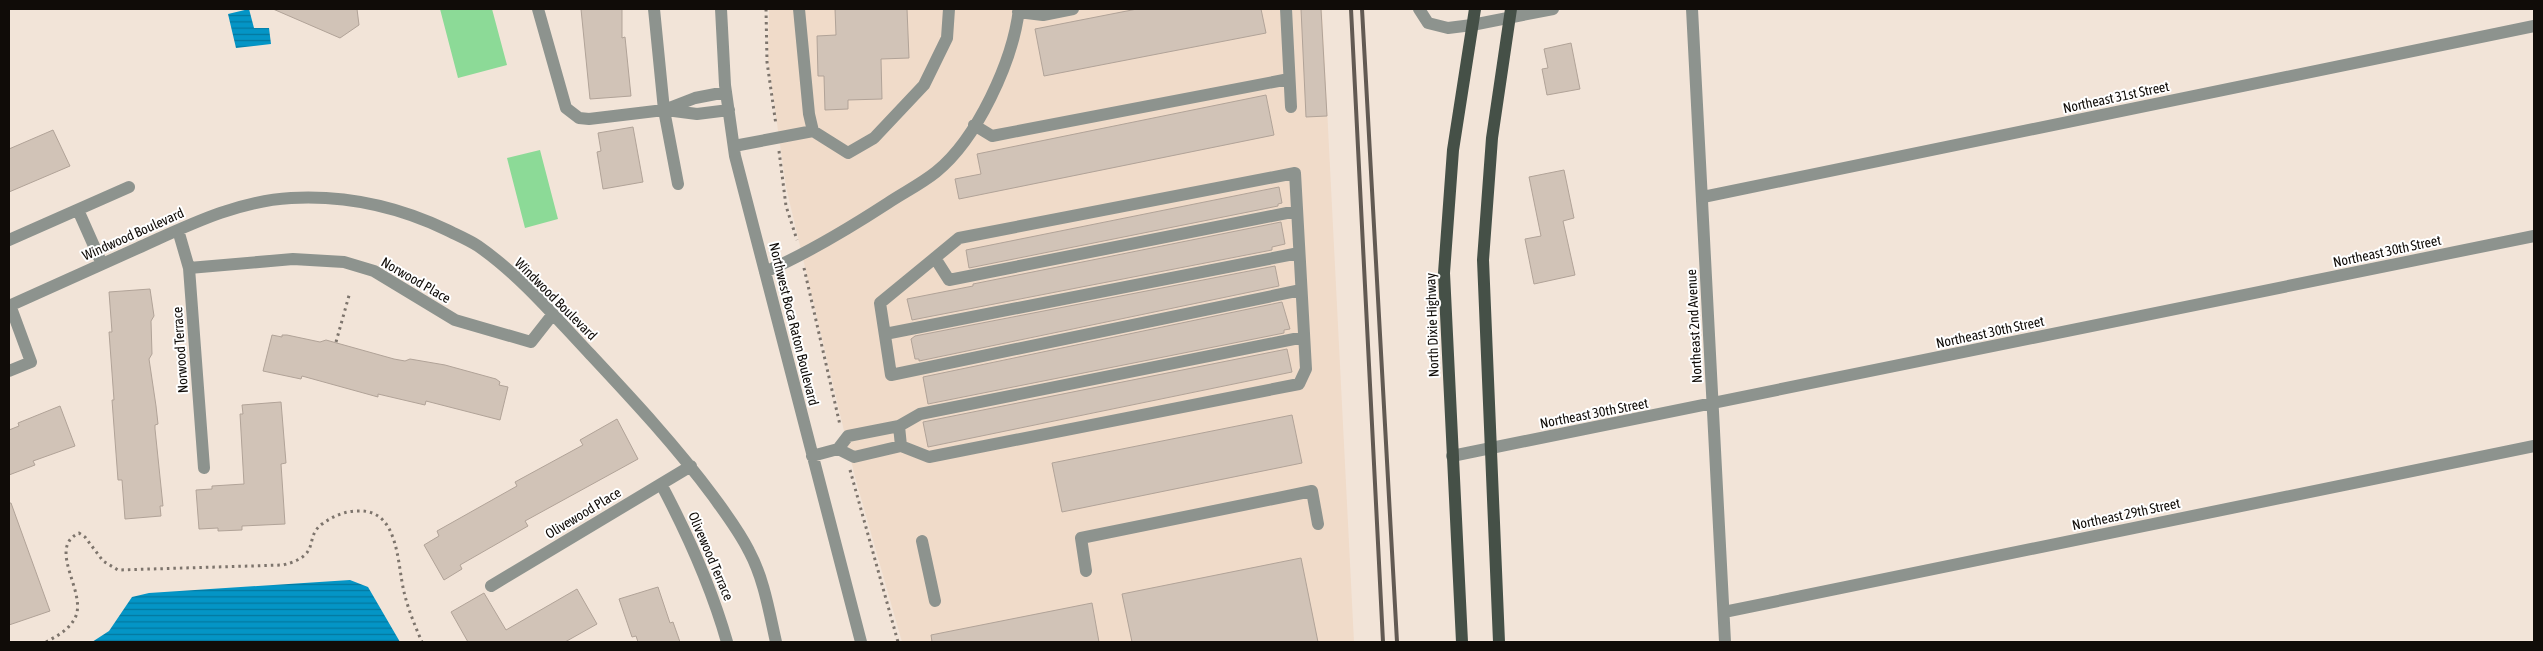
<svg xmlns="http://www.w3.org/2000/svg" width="2543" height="651" viewBox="0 0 2543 651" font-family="'Asap Condensed',sans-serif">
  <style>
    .built { fill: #f0dbc9 }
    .pitch { fill: #8cda97 }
    .water { fill: url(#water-rules) }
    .building { fill: #d1c3b7; stroke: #b1a398 }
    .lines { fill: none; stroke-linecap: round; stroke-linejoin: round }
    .path { stroke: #7d746c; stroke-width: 3; stroke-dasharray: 2.5 4; stroke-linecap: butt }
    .minor { stroke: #8d938e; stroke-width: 12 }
    .major { stroke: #455047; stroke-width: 12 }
    .rail { stroke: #625a53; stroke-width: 4 }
    .labels { text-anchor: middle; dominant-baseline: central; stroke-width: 4; stroke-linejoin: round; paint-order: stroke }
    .street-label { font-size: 14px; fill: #100c08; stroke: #fff }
  </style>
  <defs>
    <pattern id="water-rules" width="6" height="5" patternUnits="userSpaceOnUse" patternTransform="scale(1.25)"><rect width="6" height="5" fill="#0495c6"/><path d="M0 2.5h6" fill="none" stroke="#04789f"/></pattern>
  </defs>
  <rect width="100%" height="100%" fill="#f2e4d8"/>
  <path class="built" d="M769,9H1322L1354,642H902L855,477L786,187L768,60Z"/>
  <path class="pitch" d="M440,9H492L507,65L458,78Z
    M540,150L558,219L525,228L507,158Z"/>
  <path class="water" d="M249,9L254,28H269L271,44L236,48L228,14Z
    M350,580L368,587L400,642H92L109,631L132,597L149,593Z"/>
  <path class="building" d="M273,9H357L359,25L340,38Z
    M581,9H622V38L625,37L631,96L590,99Z
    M835,9H907L909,58L881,59L882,99L848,100V109L825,110L824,76H818L817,36L836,35Z
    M1137,9H1261L1266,33L1044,76L1035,29Z
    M1301,9H1321L1327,116L1306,117Z
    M1571,43L1580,89L1547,95L1542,69L1548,68L1544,49Z
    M1266,95L1274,135L959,199L955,179L981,174L977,154Z
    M633,127L643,182L603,189L597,152L601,151L598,133Z
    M53,130L70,166L9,192V149Z
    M1564,170L1574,218L1563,221L1575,275L1534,284L1525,239L1541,236L1529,177Z
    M1279,187L1282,203L1278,204V206L969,268L966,250Z
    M1281,222L1285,244L1272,247V250L912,320L907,299L973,286V284Z
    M1275,266L1279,286L919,361V359H915L911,339L915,336Z
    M150,289L154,316L151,321L152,354L149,359L156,406L158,424L155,425V429L163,506H160L161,516L125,519L122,480H118L112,400H114L109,332H112L109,292Z
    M1282,302L1290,329L1284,330V333L928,404L923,377Z
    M272,335L282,337V335H287L320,342L326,340L394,359L405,361L410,359L445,365L496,379L500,382L499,385L508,387L500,420L426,401L425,405L378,394V397L302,376L301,379L263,371Z
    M1287,349L1292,372L928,447L923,422Z
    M281,402L286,463L281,464L285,524L242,526V530L218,531V528L199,529L196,490L212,489V486L244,484L240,414H243L242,405Z
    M60,406L75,446L33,461L35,465L9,475V430L19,426L18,423Z
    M1292,415L1302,463L1062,512L1052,463Z
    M617,419L638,459L525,521L528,526L460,565L462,569L444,580L424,545L439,536L437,531L517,486L515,482L583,445L580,440Z
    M9,503H11L50,611L9,625Z
    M1301,558L1318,642H1132L1122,594Z
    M658,587L670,623L673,622L680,642H638L636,636L632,637L619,599Z
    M577,589L597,624L565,642H468L451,612L484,593L506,630Z
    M1092,603L1099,642H932L931,635Z"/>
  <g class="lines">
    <path class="path" d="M766,9L767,62L776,125
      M779,151L786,206L797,240
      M804,268L840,425
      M336,342L350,292
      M850,470L898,642
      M46,642C57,636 69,630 75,618C88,593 46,548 79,533L85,537L103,561L118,570L283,565C323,555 303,538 322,524C333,516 345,511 358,511C399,509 397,563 404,592C408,609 415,626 422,642"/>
    <path class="minor" d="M538,9L566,108L579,118L589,119L664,110L695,98L726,92
      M654,9L664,110L678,184
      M721,9L725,85L735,156L861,642
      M799,9L809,114L813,131
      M1286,9L1291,107
      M1419,9L1428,23L1448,28L1472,25L1553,9
      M1692,9L1725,642
      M1018,12L1043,15L1073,9
      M666,110L697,114L729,110
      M974,125L992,136L1289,79
      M734,146L813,131L848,153L874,138L924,85L947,38L949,9
      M1703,197L2534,26
      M78,210L102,264
      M178,230L189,268L204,468
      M9,240L129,187
      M935,258L949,280L1297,211
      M189,268L293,259L344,262L374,271L455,320L531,342L553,314
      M765,272C808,253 848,229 888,203C903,193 921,184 936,172C977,139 1013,61 1019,9
      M9,306C52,287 95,267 138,248C187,226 236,201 291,198C346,195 397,206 447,230C457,235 469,240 478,246C521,276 555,317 591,355C633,400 676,446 713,496C726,514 739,531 749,551C764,579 769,611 776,642
      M885,334L1299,253
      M9,371L31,362L10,305
      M901,446L899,426L920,414L1304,337
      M838,449L848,436L899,426
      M812,456L838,449L854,457L901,446L929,457L1299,384L1306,369L1295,173L959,238L880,303L891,375L1301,290
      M1452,456L2534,236
      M661,484C688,535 711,586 727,642
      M922,541L935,601
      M1086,571L1081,538L1312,491L1318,524
      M491,586L691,466
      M1724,612L2534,446"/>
    <path class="major" d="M1462,642L1444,273L1453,150L1475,9
      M1499,642L1483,260L1492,138L1511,9"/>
    <path class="rail" d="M1351,9L1383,642
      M1362,9L1397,642"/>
  </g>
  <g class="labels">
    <g class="street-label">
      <text transform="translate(2116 97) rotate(-12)">Northeast 31st Street</text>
      <text transform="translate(133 234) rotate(-24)">Windwood Boulevard</text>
      <text transform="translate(2387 251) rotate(-12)">Northeast 30th Street</text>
      <text transform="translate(416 280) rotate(30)">Norwood Place</text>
      <text transform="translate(556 299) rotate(45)">Windwood Boulevard</text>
      <text transform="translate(794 324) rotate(76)">Northwest Boca Raton Boulevard</text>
      <text transform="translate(1432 325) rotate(-92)">North Dixie Highway</text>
      <text transform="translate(1694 326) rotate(-93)">Northeast 2nd Avenue</text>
      <text transform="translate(1990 332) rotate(-12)">Northeast 30th Street</text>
      <text transform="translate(180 350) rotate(-94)">Norwood Terrace</text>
      <text transform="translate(1594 413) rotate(-11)">Northeast 30th Street</text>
      <text transform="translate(583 513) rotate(-31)">Olivewood Place</text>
      <text transform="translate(2126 514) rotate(-12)">Northeast 29th Street</text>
      <text transform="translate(711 556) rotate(67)">Olivewood Terrace</text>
    </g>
  </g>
  <rect width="2543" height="651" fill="none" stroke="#100c08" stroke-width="20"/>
</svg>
